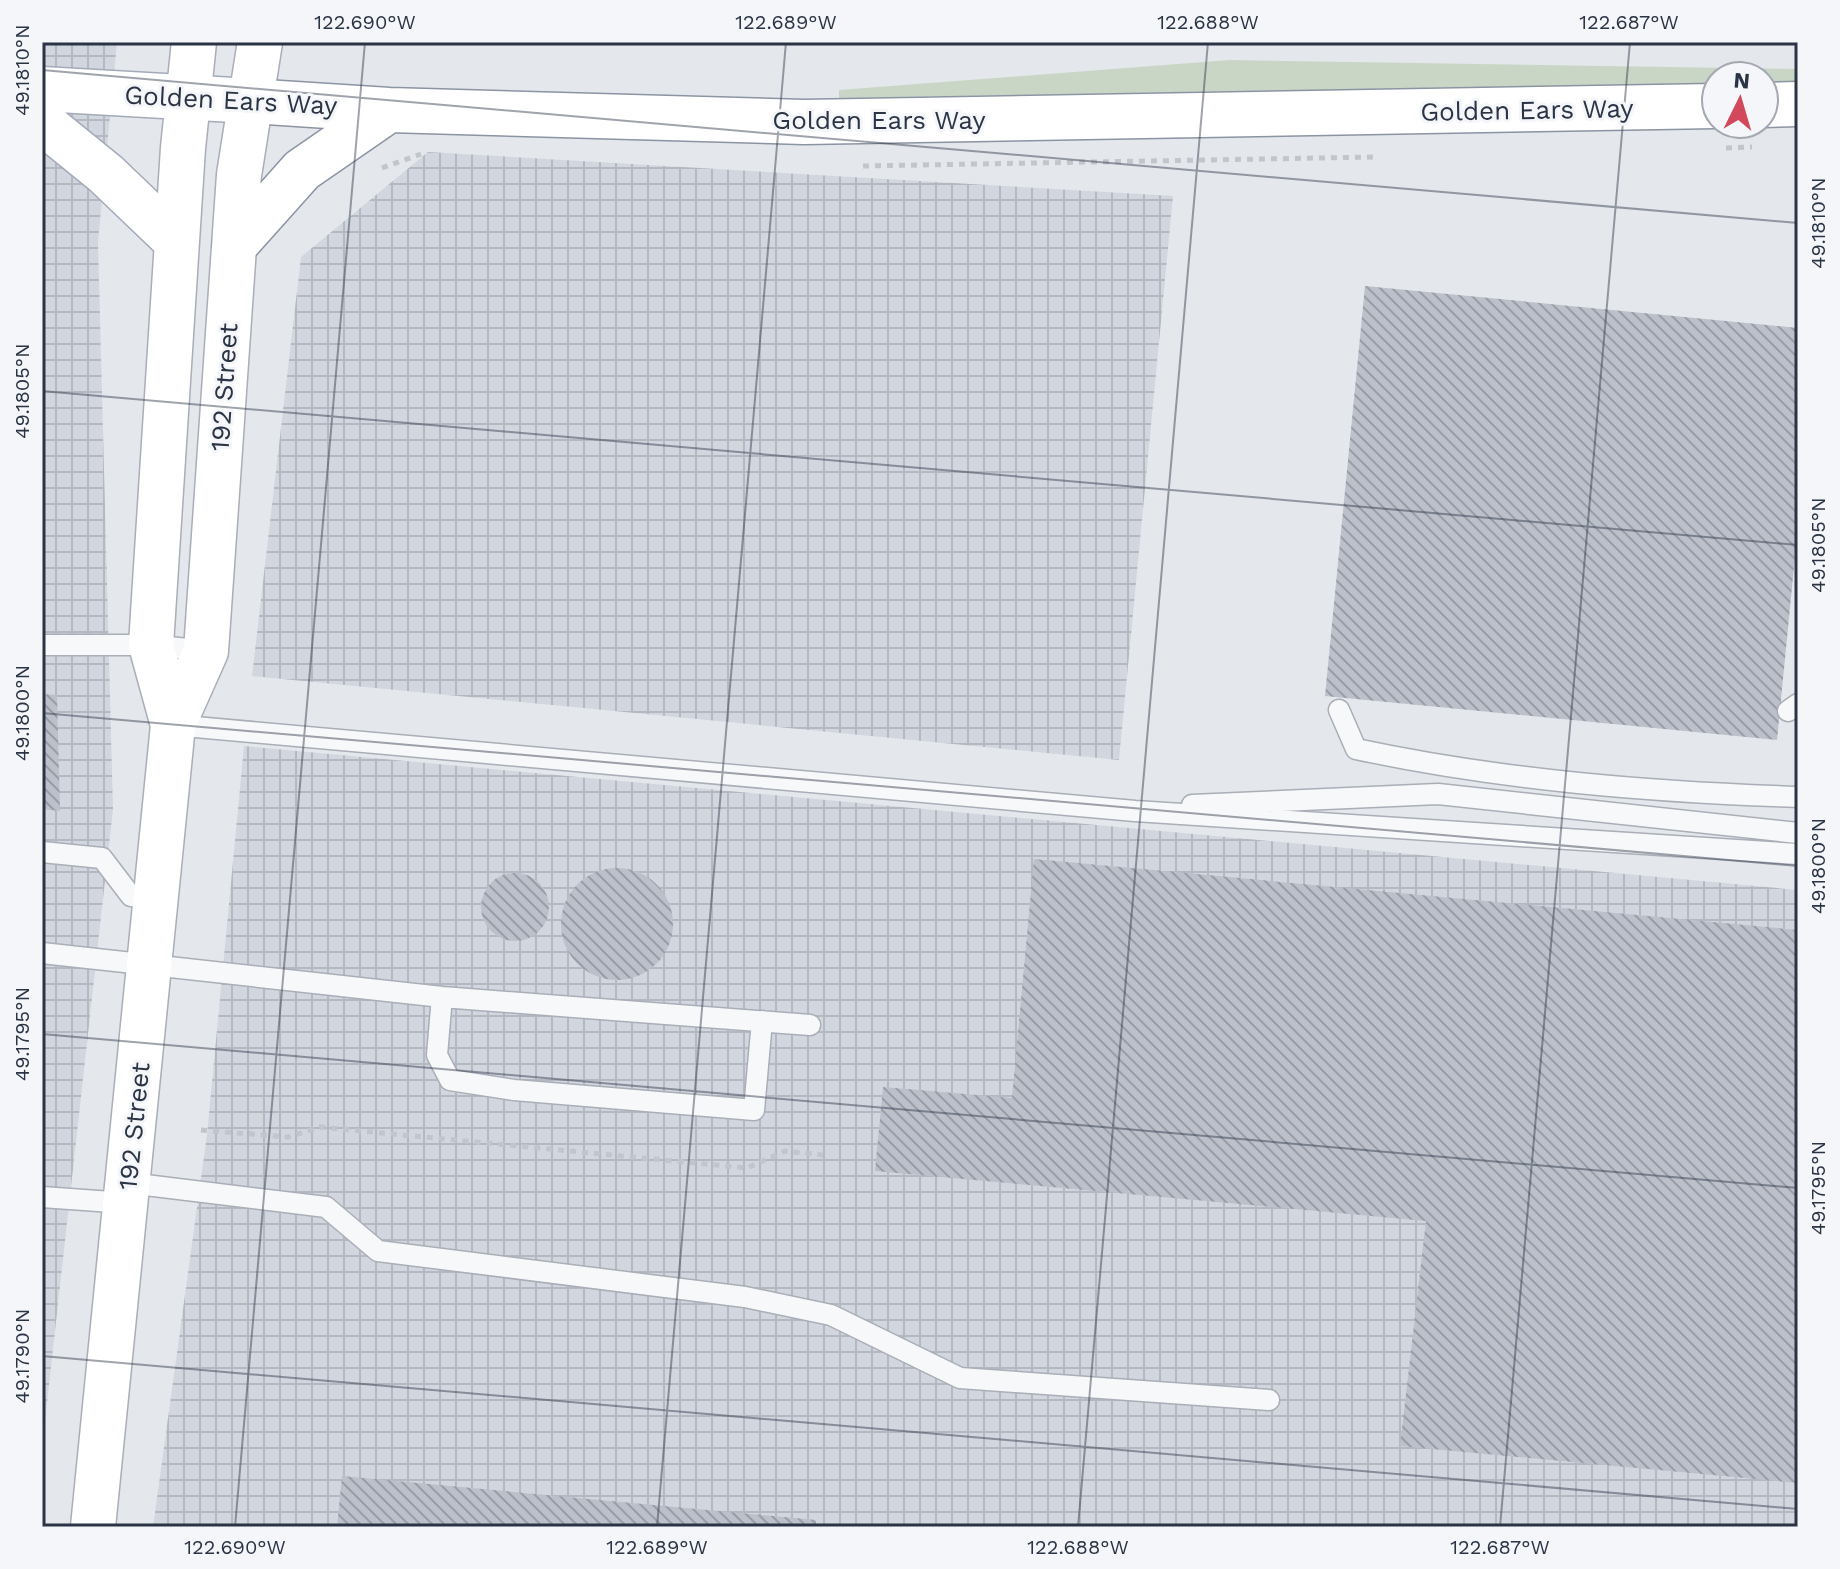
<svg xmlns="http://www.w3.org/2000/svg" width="1840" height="1569" viewBox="0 0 1840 1569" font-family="'Work Sans',sans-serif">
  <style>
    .industrial { fill: url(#industrial-grid) }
    .grass { fill: #c9d6c5 }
    .building { fill: url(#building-back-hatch) }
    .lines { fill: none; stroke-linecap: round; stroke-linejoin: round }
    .lane-casing { stroke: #a9aeb7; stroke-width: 23 }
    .secondary-casing { stroke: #a9aeb7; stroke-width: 47 }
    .primary-casing { stroke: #a3abb8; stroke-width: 47 }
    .highway-casing { stroke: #8b94a3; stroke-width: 47 }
    .path { stroke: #c2c5cb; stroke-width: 5; stroke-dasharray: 6 6; stroke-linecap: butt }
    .lane { stroke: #f7f8fa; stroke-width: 20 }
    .secondary { stroke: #fff; stroke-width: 44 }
    .primary { stroke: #fff; stroke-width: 44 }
    .highway { stroke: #fff; stroke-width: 44 }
    .ticks { fill: none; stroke: #2b3445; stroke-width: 2; stroke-opacity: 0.45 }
    .labels { text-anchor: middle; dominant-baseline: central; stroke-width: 6; stroke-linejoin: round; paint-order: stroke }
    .street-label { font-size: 26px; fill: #2b3445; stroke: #f4f6f9 }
    .neatline { fill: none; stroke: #2b3445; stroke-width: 3 }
    .ticks-label { font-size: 20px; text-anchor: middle; fill: #2b3445 }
  </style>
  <defs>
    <pattern id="industrial-grid" width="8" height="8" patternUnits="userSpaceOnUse" patternTransform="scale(2)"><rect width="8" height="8" fill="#d2d6de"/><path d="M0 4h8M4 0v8" fill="none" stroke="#b4b8c0"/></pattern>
    <pattern id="building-back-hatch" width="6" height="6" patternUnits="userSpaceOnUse" patternTransform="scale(2)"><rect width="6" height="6" fill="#bbc0ca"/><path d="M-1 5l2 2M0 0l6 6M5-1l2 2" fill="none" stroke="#989da6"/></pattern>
  </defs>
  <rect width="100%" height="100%" fill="#e4e7ec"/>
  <path class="industrial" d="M42,42H117L98,242L113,809L42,1448Z
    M428,152L1173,196L1119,760L252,676L301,257Z
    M244,746L1798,890V1527H153L207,1135Z"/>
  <path class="grass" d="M1230,60L1798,69V81L1764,82V76H1716V83L839,98V90Z"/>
  <path class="building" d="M1365,286L1798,328V526L1777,740L1325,696Z
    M42,694L57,695L60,811L42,809Z
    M1034,859L1798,930V1483L1400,1446L1426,1221L875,1171L883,1087L1012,1098Z
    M561 924a56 56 0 1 1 112 0a56 56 0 1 1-112 0Z
    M481 907a34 34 0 1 1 68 0a34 34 0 1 1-68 0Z
    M342,1476L816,1520V1527H337Z"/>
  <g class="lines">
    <defs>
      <path id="lane" d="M42,645H151L206,651
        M1339,710L1356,749C1501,780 1650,792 1798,797
        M1788,711L1798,704
        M173,725L1135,811L1798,854
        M1192,805L1438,794L1798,833
        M42,852L102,858L131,896L158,898
        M42,953L442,997L810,1025
        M442,997L437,1055L450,1080L514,1090L754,1110L762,1021
        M129,1183L326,1207L378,1251L745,1297L831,1315L960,1378L1269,1400
        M42,1197L126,1203"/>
      <path id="secondary" d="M173,725L151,645L183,148L194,42
        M93,1527L173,725L206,651L239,175L260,42"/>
      <path id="primary" d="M42,89L251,101
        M42,122L106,174L176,241"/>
      <path id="highway" d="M251,101L389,110L804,122L1716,106
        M1764,105L1798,104
        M235,245L302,170L389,110"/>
    </defs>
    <use href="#lane" class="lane-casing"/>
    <use href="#secondary" class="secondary-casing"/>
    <use href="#primary" class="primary-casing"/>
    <use href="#highway" class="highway-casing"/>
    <path class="path" d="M1726,148L1752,147
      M863,166L1376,157
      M382,168L421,154
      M201,1130L288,1137L320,1127L747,1168L785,1151L823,1155"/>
    <use href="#lane" class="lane"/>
    <use href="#secondary" class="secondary"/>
    <use href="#primary" class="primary"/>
    <use href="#highway" class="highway"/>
  </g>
  <path class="ticks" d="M42,70L1798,223M42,391L1798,545M42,713L1798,866M42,1034L1798,1188M42,1356L1798,1509M235,1527L365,42M657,1527L786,42M1078,1527L1208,42M1500,1527L1630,42"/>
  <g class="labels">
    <g class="street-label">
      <text transform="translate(231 100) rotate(3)">Golden Ears Way</text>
      <text transform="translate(1527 110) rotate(-1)">Golden Ears Way</text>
      <text x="879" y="120">Golden Ears Way</text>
      <text transform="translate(224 387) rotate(-86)">192 Street</text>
      <text transform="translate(134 1126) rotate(-84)">192 Street</text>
    </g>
  </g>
  <rect width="1840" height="1569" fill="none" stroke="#f4f6f9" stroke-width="88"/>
  <g transform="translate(1740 100) rotate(5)"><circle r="38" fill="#f4f6f9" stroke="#a4a8b1" stroke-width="2"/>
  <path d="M0-6L14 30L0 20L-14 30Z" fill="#d1495b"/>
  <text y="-12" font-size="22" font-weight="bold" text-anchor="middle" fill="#2b3445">N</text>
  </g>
  <rect x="44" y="44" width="1752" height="1481" class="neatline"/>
  <g class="ticks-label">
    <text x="365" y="29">122.690°W</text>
    <text x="786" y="29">122.689°W</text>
    <text x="1208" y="29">122.688°W</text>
    <text x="1629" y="29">122.687°W</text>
    <text transform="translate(22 70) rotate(-90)" y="7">49.1810°N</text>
    <text transform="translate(1818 223) rotate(-90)" y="7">49.1810°N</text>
    <text transform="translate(22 391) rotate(-90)" y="7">49.1805°N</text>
    <text transform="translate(1818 545) rotate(-90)" y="7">49.1805°N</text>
    <text transform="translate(22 713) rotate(-90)" y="7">49.1800°N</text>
    <text transform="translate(1818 866) rotate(-90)" y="7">49.1800°N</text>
    <text transform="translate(22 1034) rotate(-90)" y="7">49.1795°N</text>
    <text transform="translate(1818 1188) rotate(-90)" y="7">49.1795°N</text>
    <text transform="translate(22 1356) rotate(-90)" y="7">49.1790°N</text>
    <text x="235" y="1554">122.690°W</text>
    <text x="657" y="1554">122.689°W</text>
    <text x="1078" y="1554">122.688°W</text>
    <text x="1500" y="1554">122.687°W</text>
  </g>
</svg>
